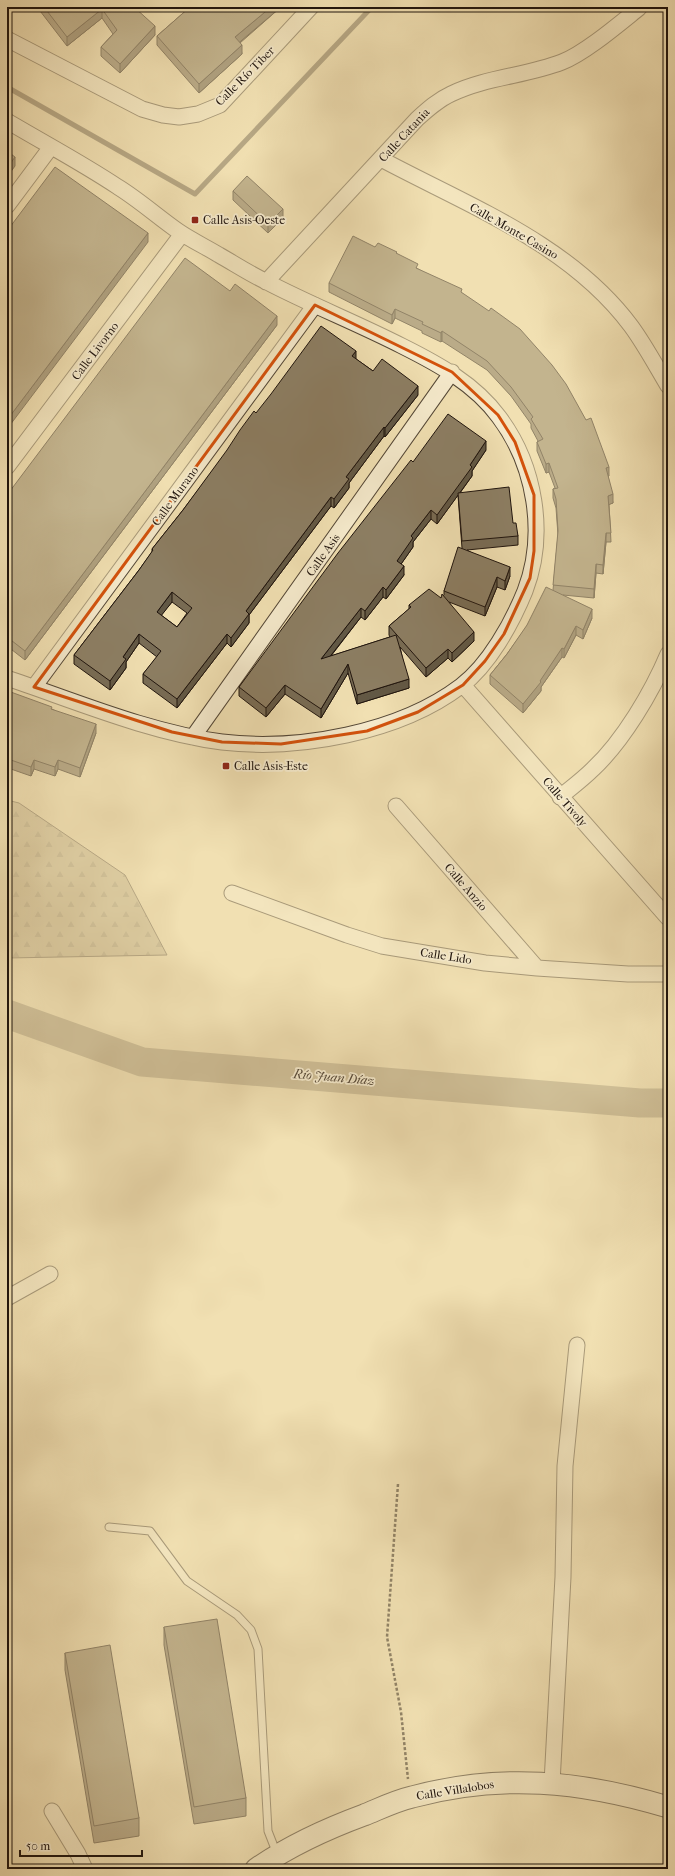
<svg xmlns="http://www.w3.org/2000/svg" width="675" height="1876" viewBox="0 0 675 1876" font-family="'IM FELL French Canon',serif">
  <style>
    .forest { fill: url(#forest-firs); stroke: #766852 }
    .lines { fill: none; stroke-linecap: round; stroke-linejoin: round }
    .stream { stroke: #72654e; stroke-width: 5 }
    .river { stroke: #aa9b7a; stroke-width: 29 }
    .lane-casing { stroke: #544736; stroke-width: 9 }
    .street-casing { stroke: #544736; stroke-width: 17 }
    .secondary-casing { stroke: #1f140d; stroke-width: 23 }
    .path { stroke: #1f140d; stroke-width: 2.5; stroke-dasharray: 3 2; stroke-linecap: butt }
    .lane { stroke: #f6ebcd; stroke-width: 7 }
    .street { stroke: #f6ebcd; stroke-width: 15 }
    .secondary { stroke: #f6ebcd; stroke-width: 21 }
    .wall { fill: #786c55; stroke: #1f140d; fill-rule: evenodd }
    .shaded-wall { fill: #625845; stroke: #1f140d }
    .building { fill: #8c7e63; stroke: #1f140d; fill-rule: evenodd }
    .marked { fill: none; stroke: #d4520c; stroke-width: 3; stroke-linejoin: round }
    .poi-dot { fill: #8f2418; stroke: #f6ebcd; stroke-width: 1.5 }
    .labels { text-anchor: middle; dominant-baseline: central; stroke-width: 3.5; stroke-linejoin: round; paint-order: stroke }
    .street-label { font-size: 12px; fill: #1f140d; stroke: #f6ebcd }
    .poi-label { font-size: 12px; fill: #1f140d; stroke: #f6ebcd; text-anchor: start }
    .water-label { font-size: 13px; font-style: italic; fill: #574a39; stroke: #f6ebcd }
  </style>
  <defs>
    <pattern id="forest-firs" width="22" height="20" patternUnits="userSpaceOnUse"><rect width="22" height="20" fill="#cdbd96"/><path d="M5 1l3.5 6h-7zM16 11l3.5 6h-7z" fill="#b0a280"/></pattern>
  </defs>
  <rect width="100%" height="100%" fill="#f1e0b2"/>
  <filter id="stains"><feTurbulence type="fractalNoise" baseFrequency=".005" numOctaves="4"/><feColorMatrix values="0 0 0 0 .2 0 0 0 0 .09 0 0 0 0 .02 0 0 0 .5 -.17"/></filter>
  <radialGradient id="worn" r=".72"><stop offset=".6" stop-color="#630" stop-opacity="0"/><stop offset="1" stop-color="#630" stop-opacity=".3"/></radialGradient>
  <path class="forest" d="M7,800L19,803L125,875L167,955L7,958Z"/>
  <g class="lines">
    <path class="stream" d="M7,87L195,194L372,7"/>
    <path class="river" d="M7,1014L142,1062L640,1103H668"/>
    <defs>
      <path id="lane" d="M109,1527L150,1531L187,1581L237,1615L251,1630L258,1649L268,1831L277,1854"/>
      <path id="street" d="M7,39L142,109L163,115L179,117L198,114L220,105L311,7
        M7,121C44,143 82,163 118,187C139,200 158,217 178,231C191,240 206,247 219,255C235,264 250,274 267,282C311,305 357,323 402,346C438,364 475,384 499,417C535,465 547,534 525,591C512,623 489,665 461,686C399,733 298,751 222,742C151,733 75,701 7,678
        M381,159C469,206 570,244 631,326C645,345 656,366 668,386
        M7,206L51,147
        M266,282L417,119C428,109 438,100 451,94C486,77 526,76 562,62C585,53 619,24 639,8
        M7,467L182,234
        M463,685L668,918
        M34,687L315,305
        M193,737L452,372
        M560,797C571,788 583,779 593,769C623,741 652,692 668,654
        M396,806L537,968
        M232,893L347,935L382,946L485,963L537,968L628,974H668
        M7,1298L50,1274
        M552,1783L563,1577L565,1466L577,1345
        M52,1811L78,1854L85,1869"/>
      <path id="secondary" d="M256,1869C289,1846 326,1829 364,1815C379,1809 395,1801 412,1797C501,1773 581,1781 668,1807"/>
    </defs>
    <use href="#lane" class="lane-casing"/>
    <use href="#street" class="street-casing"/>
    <use href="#secondary" class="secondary-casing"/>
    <path class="path" d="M398,1484L387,1637L401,1712L408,1779"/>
    <use href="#lane" class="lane"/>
    <use href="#street" class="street"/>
    <use href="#secondary" class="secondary"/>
  </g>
  <path class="wall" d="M37,7H138L136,8L155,35L120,73L101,56V47L113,34L102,18L67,46Z
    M190,7H281L240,43L242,54L199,93L157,45V36Z
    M233,191L283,218L268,233L233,200Z
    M375,247L397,254L418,269L462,293L609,476H608L613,503L609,504L611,542H606L603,574L596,573L594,598L563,595L592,618L583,639L576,635L564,658L562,657L541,687V691L523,713L490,684V675L507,654L553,590L558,535L556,508L553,498V489L555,488L549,472L546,473L537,451V442L538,441L531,428V424L511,396L487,370L442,341L441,342L422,333V331L395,318L392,324L329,292V283Z
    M230,291L277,325L25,660L7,646V495Z
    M356,359L373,371L418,395L385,437L384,436L349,483V488L334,508L331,506L249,615V623L231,647L227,643L177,708L143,683V674L157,657L139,643L126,662V668L110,690L74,664V655L139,570L152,552V549L183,510L256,413ZM172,602L187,613L177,627L161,615Z
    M486,450L472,471V476L460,493L513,523L518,536V545L467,550L510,576L505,590L497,587L485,616L449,602L474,641L452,662L448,658L426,677L400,647L409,688L357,704L348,673L321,718L285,694L266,717L239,696V687L413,462ZM458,495L462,548L444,591V595L441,598L409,605V609L389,626V635L390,637L331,656L361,617L365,620L383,597L386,599L404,575L401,564L413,547V542L431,519L437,524Z
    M7,694L52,709L96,733L80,777L58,769L55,776L34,769L31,776L8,768V762H7Z
    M164,1627L246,1798V1816L194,1824L164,1645Z
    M65,1653L139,1818V1836L94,1843L65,1670Z"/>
  <path class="shaded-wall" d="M271,7H281L235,46V37Z
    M102,9V18L67,46V37Z
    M155,26V35L120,73V64Z
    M242,45V54L199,93V84Z
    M15,157V166L7,177V168Z
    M283,209V218L268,233V224Z
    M148,233V242L7,429V420Z
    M395,309V318L392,324V315Z
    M277,316V325L25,660V651Z
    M442,331V341L441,342V333Z
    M356,351V360L352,356Z
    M418,386V395L385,437V428Z
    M384,427V436L349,483V488L334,508V499L346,477Z
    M486,441V450L472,471V476L437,524V515L470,465Z
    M549,463V472L546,473V464Z
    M609,467V476L606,477V468Z
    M613,494V503L608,505V496Z
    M331,497V506L249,615V623L231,647V638L246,611Z
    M431,510V519L413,542V547L397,570V561L411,536Z
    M606,533V542L603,574V565Z
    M596,564V573L594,598V589Z
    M404,566V575L386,599V590Z
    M510,567V576L505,590V581Z
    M497,577V587L485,616V607Z
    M383,587V597L365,620V611Z
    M172,592V602L157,621V612Z
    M361,608V617L321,668V659Z
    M592,609V618L583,639V630Z
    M576,626V635L564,658V649Z
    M474,632V641L452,662V653Z
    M139,634V643L126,662V668L110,690V681L123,657Z
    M227,634V643L177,708V699Z
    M562,648V657L541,687V691L523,713V704Z
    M448,649V658L426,677V668Z
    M348,664V673L321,718V709Z
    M409,679V688L357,704V695Z
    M285,685V694L266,717V708Z
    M96,724V733L80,777V768Z
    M34,760V769L31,776V767Z
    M58,760V769L55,776V767Z"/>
  <path class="building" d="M44,7H134L155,26L120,64L101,47L117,30L102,9L67,37Z
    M190,7H271L235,37L242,45L199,84L157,36Z
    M7,151L15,157L7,168Z
    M55,167L148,233L7,420V231Z
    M247,176L283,209L268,224L233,191Z
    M353,236L375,247L378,243L397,252L396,253L418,264L416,268L462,289L461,292L489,311L491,308L520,329L552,365L566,384L586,420L591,418L609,467L606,468L613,494L608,496L611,533H606L603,565L596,564L594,589L553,585L558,531L556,499L553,489L558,488L549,463L546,464L537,442L543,439L531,419L533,417L511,387L487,361L442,331L441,333L422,324L423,322L395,309L392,315L329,283Z
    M185,258L230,291L235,284L277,316L25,651L7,637V495Z
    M321,326L356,351L352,356L373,371L382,359L418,386L385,428L384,427L346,477L349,479L334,499L331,497L246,611L249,614L231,638L227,634L177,699L143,674L161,651L139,634L123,657L126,659L110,681L74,655L139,570L153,550L152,549L183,510L227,450L240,430L254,411L256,413L271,394ZM172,592L192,608L177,627L157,612Z
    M448,414L486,441L470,465L472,467L437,515L431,510L411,536L413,538L397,561L404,566L386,590L383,587L365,611L361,608L321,659L396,635L409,679L357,695L348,664L321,709L285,685L266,708L239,687L338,553L411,460L413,462Z
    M509,487L513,523H516L518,536L462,541L458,493Z
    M458,547L510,567L505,581L497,577L485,607L444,591Z
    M546,587L592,609L583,630L576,626L564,649L562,648L540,681L541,682L523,704L490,675L507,654L527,625Z
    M429,589L441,598L442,594L474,632L452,653L448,649L426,668L389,626L411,607L409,605Z
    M8,691L52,707L51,709L96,724L80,768L58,760L55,767L34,760L31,767L8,759L10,754L7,753V694Z
    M217,1619L246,1798L194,1807L164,1627Z
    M110,1645L139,1818L94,1826L65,1653Z"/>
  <path d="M0 0H675V1876H0ZM315,305L452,372L498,415L515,442L534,495V551L530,578L504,634L485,661L463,685L418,712L367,731L281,744L222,742L172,732L34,687Z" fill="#f1e0b2" fill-opacity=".55" fill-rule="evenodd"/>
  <path class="marked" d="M315,305L452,372L498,415L515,442L534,495V551L530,578L504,634L485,661L463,685L418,712L367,731L281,744L222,742L172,732L34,687Z"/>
  <g class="poi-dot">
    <rect x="191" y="216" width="8" height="8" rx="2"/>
    <rect x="222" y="762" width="8" height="8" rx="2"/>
  </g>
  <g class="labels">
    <g class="street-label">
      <text transform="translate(245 76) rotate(-45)">Calle Río Tiber</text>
      <text transform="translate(404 135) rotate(-47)">Calle Catania</text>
      <text transform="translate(514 231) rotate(30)">Calle Monte Casino</text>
      <text transform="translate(95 351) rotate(-53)">Calle Livorno</text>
      <text transform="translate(175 496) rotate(-54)">Calle Murano</text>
      <text transform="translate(323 555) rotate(-55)">Calle Asis</text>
      <text transform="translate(565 802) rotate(49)">Calle Tivoly</text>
      <text transform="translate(466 887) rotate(49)">Calle Anzio</text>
      <text transform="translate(446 956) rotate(9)">Calle Lido</text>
      <text transform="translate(455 1790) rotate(-9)">Calle Villalobos</text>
    </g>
    <g class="poi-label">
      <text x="203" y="220">Calle Asis-Oeste</text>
      <text x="234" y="766">Calle Asis-Este</text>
    </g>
    <g class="water-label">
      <text transform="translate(334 1077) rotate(5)">Río Juan Díaz</text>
    </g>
  </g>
  <rect width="675" height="1876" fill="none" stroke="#f1e0b2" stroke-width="24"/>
  <rect x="8" y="8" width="659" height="1860" fill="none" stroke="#1f140d" stroke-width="2"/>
  <rect x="12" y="12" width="651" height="1852" fill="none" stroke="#1f140d"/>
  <path d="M20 1850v6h122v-6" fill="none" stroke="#1f140d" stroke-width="2"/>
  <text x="26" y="1850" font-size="12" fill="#1f140d" stroke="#f6ebcd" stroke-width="3" paint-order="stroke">50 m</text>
  <rect width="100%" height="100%" filter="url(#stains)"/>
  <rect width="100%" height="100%" fill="url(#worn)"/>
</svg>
